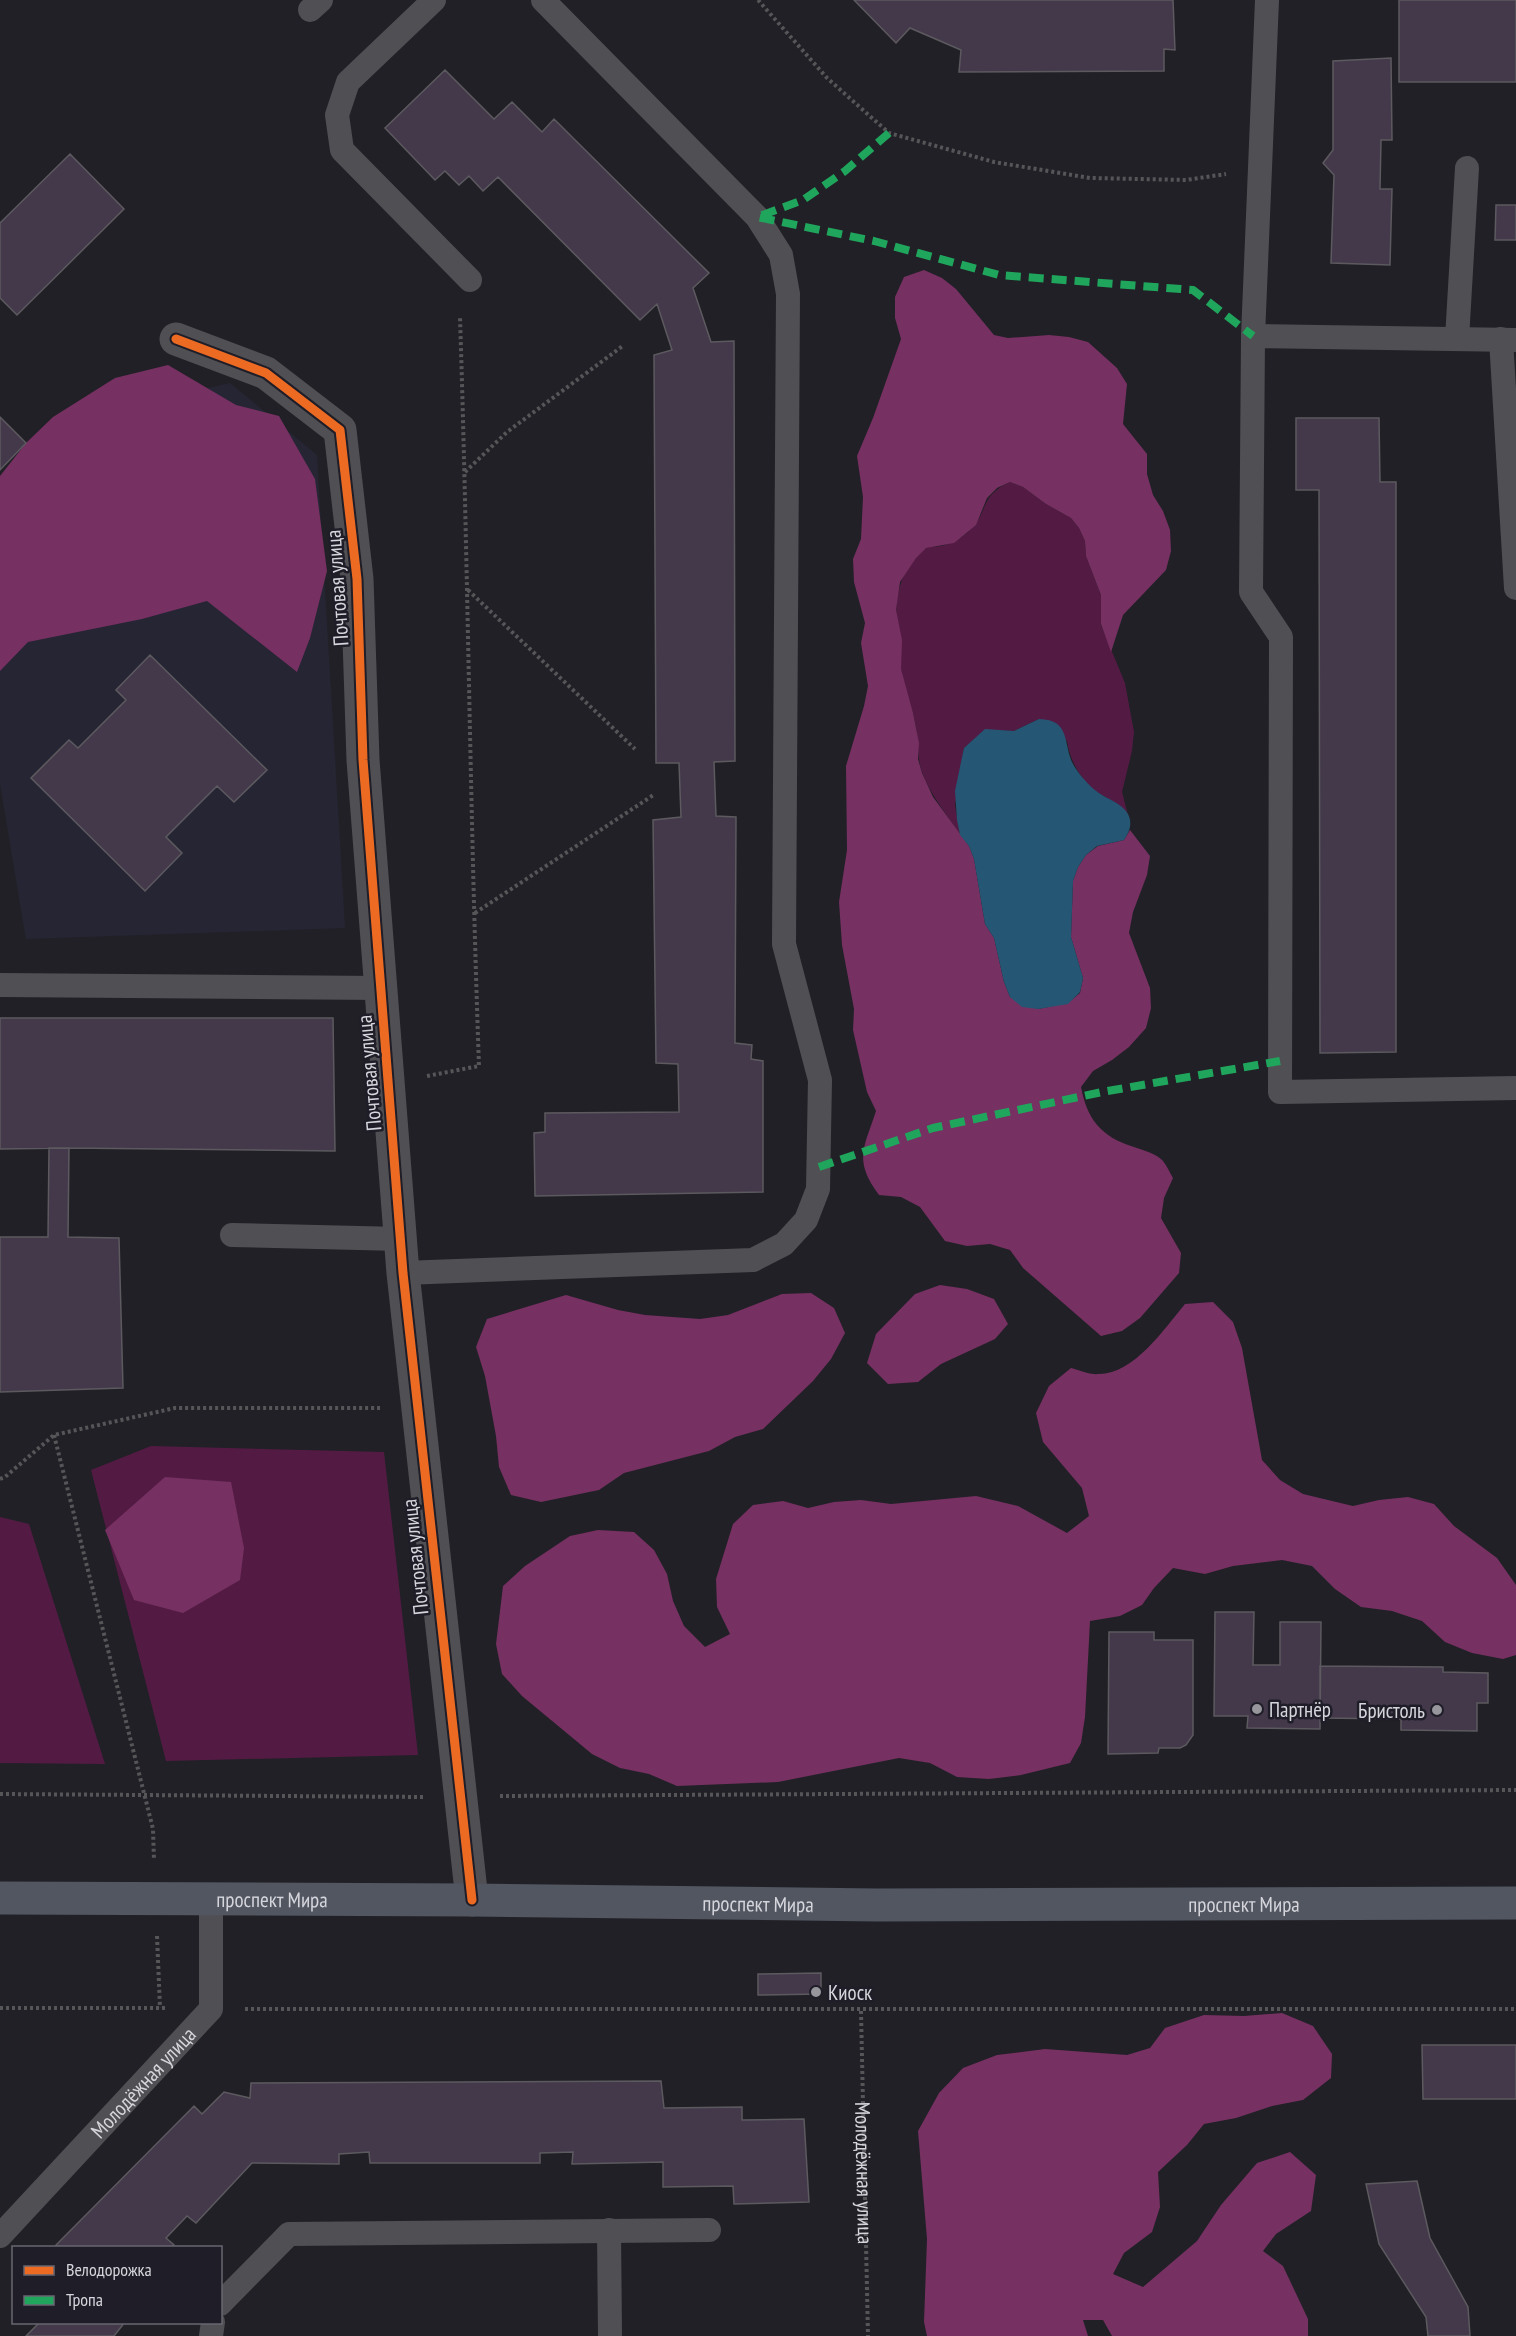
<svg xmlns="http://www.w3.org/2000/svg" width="1516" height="2336" viewBox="0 0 1516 2336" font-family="'PT Sans Narrow',sans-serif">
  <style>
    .built { fill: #262534 }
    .green { fill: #531b44 }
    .forest { fill: #763062 }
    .water { fill: #255774 }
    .building { fill: #44394b; stroke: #5c5a5f; stroke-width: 1.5 }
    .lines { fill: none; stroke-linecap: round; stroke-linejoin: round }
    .path { stroke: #565659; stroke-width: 4; stroke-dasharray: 3 3; stroke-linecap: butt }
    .service { stroke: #505054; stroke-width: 24 }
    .minor { stroke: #505054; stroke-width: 33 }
    .primary { stroke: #525661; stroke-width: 33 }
    .quiet { stroke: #20a55d; stroke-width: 8; stroke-dasharray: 15 8; stroke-linecap: butt }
    .cycleway-casing { stroke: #1f1e28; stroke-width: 13 }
    .cycleway { stroke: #ed6a23; stroke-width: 9 }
    .poi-dot { fill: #96969c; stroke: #1f1e28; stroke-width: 2 }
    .labels { text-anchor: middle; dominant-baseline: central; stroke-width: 5; stroke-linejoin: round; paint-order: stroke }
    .street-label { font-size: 21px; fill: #d5d5dc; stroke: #1f1e28 }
    .poi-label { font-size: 21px; fill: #d5d5dc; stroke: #1f1e28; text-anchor: start }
  </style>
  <rect width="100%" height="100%" fill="#212026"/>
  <path class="built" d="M230,383L317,455L345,928L26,939L0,783V513L125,407Z"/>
  <path class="green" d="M1010,482L1023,487L1046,504L1071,518L1079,528L1085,541L1086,556L1101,595V625L1125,683L1134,732L1132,751L1122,792L1128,815C1117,803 1116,803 1102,795C1083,785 1070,762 1067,741L1039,719L1014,731L985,730L964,748L955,805L960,835C947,814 931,796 922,772C917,758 919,743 916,728C913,708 905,690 901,670C895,642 891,593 908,568C913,562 919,551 926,548C930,546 936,547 940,546C951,544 959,540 968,532C990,512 978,497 1010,482Z
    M151,1446L384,1452L418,1755L166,1761L91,1470Z
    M0,1517L29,1524L105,1764L0,1763Z"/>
  <path class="forest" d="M924,270L942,278L956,289L994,335L1008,338L1049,335L1069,337L1088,342L1117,368L1127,384L1123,424L1147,454V474L1153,495L1163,511L1170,530L1171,551L1166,570L1123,615L1111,652L1101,624V595L1086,556L1085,541L1079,528L1071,518L1046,504L1023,487L1010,482L997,488L987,498L976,525L964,535L954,543L926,548L916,558L900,582L896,610L902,640L901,669L913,713L919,743L918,759L922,773L933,797L969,846L974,859L985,924L994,938L1004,982L1010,997L1038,1009L1068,1003L1080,993L1083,978L1071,937L1073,881L1078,867L1086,855L1098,846L1124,840L1130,830L1150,856L1147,875L1133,912L1129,933L1150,988L1151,1008L1146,1028L1129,1047L1112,1060L1093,1071L1081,1087C1087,1119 1101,1137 1134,1147C1143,1150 1157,1154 1163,1161C1167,1166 1170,1173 1173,1178L1164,1198L1161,1218L1181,1253L1179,1273L1140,1318L1122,1331L1101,1336L1023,1268L1010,1250L990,1244L967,1246L945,1241L920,1207L901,1197L879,1195C853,1160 864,1148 876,1111L867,1092L853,1030L854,1009L842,945L839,902L847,850L846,766L864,706L868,686L861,643L865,623L854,582L853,559L861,539L863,497L857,456L873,418L901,339L895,318V297L904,277Z
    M168,365L236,405L279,416L315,479L327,571L310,638L297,672L207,601L142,619L28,642L0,671V476L26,443L53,417L115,378Z
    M940,1285L967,1289L994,1299L1008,1324L995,1339L941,1364L918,1382L888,1384L867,1363L876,1334L915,1294Z
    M811,1293L834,1308L845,1333L831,1359L813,1381L763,1429L735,1437L709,1451L624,1473L599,1490L541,1502L511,1495L499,1467L496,1436L485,1376L476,1347L487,1319L566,1295L618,1310L645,1315L700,1319L728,1315L782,1294Z
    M1213,1302L1233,1322L1242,1348L1262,1460L1280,1480L1303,1494L1353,1506L1379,1500L1408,1497L1434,1504L1454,1526L1497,1558L1516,1585V1655L1503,1659L1472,1653L1445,1642L1422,1621L1392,1611L1361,1607L1335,1589L1312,1566L1282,1560L1233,1566L1205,1574L1173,1568L1154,1588L1142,1605L1120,1616L1090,1621L1085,1717L1081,1743L1070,1763L1021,1775L989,1779L957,1777L930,1763L899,1758L778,1782L677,1786L649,1774L620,1768L592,1754L522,1696L502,1674L496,1644L503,1586L525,1566L570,1536L598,1530L634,1532L654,1550L667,1574L673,1601L684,1626L705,1647L730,1634L717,1607L716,1579L733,1524L753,1505L783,1501L808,1508L834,1502L861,1500L891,1504L976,1496L1018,1506L1067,1533L1089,1516L1082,1488L1043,1442L1036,1413L1049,1386L1071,1368C1079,1370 1090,1375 1099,1374C1134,1374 1164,1329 1185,1304Z
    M165,1477L231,1482L244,1548L240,1580L183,1613L134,1600L105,1530Z
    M1282,2013L1313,2026L1332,2054L1331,2078L1303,2100L1272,2106L1236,2118L1204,2124L1187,2145L1158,2172L1160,2207L1152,2232L1124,2253L1113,2274L1143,2287L1197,2241L1221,2205L1257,2163L1290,2152L1316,2175L1311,2211L1276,2234L1263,2251L1283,2266L1308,2319V2336H1112L1103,2320H1083L1088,2336H927L924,2322L927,2239L918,2131L939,2093L963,2068L997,2055L1045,2049L1127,2055L1150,2048L1165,2028L1204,2015L1244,2016Z"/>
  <path class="water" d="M1039,719C1074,720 1061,748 1076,769C1082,778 1093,790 1102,795C1112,801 1122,804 1128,814C1133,824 1129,832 1124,840L1097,846L1086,855L1078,867L1073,881L1071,937L1083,978L1080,992L1068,1004L1038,1009L1022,1007L1010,997L1004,982L994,938L985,924L974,859L969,846L960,835L957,820L955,791L964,748L985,729L1014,731Z"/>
  <path class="building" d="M854,0H1173L1175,50L1164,49V71L959,72L961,50L910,28L896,43Z
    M1399,0H1516V82H1399Z
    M1391,58L1392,140H1381L1380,189H1392L1390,265L1331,263L1334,175L1323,163L1333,150V61Z
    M445,70L494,119L512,102L542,132L554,119L709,273L693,288L711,342L734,341L735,761L714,762L716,816L736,817L735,1043L752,1045L751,1059L763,1061V1192L535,1196L534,1133L545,1132V1113L679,1112L678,1064L656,1063L653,820L681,817L679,763H656L654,355L672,350L657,304L640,320L498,177L483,191L469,176L459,185L445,171L435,180L385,128Z
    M70,154L124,209L17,315L0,298V223Z
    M1496,205H1516V240H1495Z
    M0,417L26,443L0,470Z
    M1296,418H1379L1380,482H1396V1052L1320,1053L1319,490H1296Z
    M150,655L267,770L234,802L217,786L166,837L182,853L145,891L31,778L69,740L78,748L126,700L116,690Z
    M0,1018H333L335,1151L69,1148L0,1149Z
    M49,1148H69L68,1237L119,1238L123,1388L0,1392V1237H48Z
    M1215,1612H1254L1253,1665H1280V1622H1321L1320,1729L1247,1728L1248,1716H1214Z
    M1109,1632H1154V1640H1193V1735L1186,1745L1180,1748H1159L1158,1753L1108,1754Z
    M1320,1666L1443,1667V1672L1488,1673V1703H1477V1731L1401,1730V1719L1320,1718Z
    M821,1973V1994L758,1995V1974Z
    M1422,2045H1516V2099H1423Z
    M661,2081L664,2108L742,2107V2120L804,2119L809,2202L734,2204L733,2186L663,2187V2162L572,2164L573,2152L540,2153V2163H370L369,2152L339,2154V2164L252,2163L196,2223L187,2216L166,2238L174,2245L172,2248H58L56,2245L194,2106L202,2114L224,2092L250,2098L251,2083Z
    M1417,2181L1430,2238L1468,2307L1470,2336H1428L1426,2317L1379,2244L1366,2184Z
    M40,2322H125L114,2336H26Z"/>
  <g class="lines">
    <g class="path">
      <path d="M758,0L827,78L889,133L994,162L1090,178L1186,180L1226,174"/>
      <path d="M465,472L507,432L624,345"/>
      <path d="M468,590L635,749"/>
      <path d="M475,913L655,794"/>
      <path d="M427,1076L479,1066C470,816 468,566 460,317"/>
      <path d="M54,1435L153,1829L154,1860"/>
      <path d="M0,1479L5,1477L54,1435L175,1408H380"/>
      <path d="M0,1794L423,1797"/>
      <path d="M500,1796L1516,1790"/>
      <path d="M157,1936L160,2008"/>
      <path d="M0,2008H165"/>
      <path d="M245,2009H1516"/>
      <path id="s1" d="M861,2011L868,2336"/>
    </g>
    <g class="service">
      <path d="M434,0L348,82L337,115L342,150L470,280"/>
      <path d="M310,10L321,0"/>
      <path d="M1253,336L1267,0"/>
      <path d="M1457,339L1467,168"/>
      <path d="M1501,339L1516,588"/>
      <path d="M1516,340L1253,336L1251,592L1281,637L1280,1092L1516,1088"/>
      <path d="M0,985L381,988"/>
      <path d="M232,1235L401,1239"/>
      <path d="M403,1273L753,1260L784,1244L806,1220L818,1189L820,1080L784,944L788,294L781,255L757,217L543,0"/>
      <path d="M609,2230L610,2336"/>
      <path id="s2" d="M0,2236L211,2009V1898"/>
      <path d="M220,2304L289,2234L709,2230"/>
      <path d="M211,2336L213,2322"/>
    </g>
    <path class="minor" d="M176,339L266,373L340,430L357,579L363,760L403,1273L472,1900"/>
    <path class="primary" id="s3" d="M0,1898L472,1900L877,1905L1516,1903"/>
    <path class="quiet" d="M889,133L845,171L803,200L757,217L874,241L999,275L1193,290L1253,336
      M819,1167L933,1128L1102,1092L1280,1061"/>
    <defs>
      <path id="cycleway" d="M176,339L266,373L340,430L357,579L363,760L403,1273L472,1900"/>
    </defs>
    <use href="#cycleway" class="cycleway-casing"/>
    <use href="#cycleway" class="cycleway"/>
  </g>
  <g class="poi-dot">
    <circle cx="1257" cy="1709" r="6"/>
    <circle cx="1437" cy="1710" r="6"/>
    <circle cx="816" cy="1992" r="6"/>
  </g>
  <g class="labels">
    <g class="street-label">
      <text transform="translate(337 588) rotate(-94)">Почтовая улица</text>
      <text transform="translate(369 1073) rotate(-95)">Почтовая улица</text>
      <text transform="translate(415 1557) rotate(-96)">Почтовая улица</text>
      <text stroke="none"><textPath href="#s3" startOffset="272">проспект Мира</textPath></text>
      <text stroke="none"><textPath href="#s3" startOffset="758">проспект Мира</textPath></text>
      <text stroke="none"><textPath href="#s3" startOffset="1244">проспект Мира</textPath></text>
      <text stroke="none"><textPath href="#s2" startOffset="210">Молодёжная улица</textPath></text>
      <text stroke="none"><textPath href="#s1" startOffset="162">Молодёжная улица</textPath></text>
    </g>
    <g class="poi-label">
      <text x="1269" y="1709">Партнёр</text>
      <text x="1425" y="1710" text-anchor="end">Бристоль</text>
      <text x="828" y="1992">Киоск</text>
    </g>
  </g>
  <rect x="12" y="2246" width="210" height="78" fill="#1f1e28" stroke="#686770" stroke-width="1.5"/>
  <rect x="24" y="2266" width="30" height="9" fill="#ed6a23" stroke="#686770" stroke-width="1.5"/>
  <text x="66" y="2276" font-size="18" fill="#d5d5dc">Велодорожка</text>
  <rect x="24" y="2296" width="30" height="9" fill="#20a55d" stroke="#686770" stroke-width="1.5"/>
  <text x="66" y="2306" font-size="18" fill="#d5d5dc">Тропа</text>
</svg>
